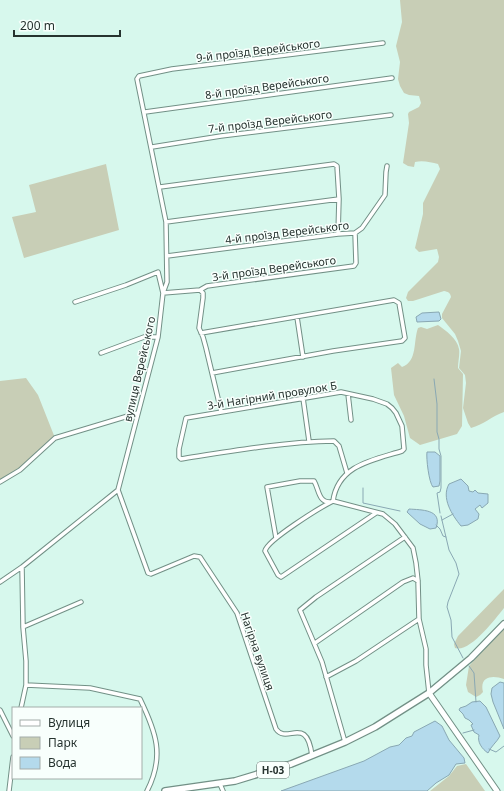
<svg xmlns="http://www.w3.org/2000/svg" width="504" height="791" viewBox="0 0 504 791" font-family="'Noto Sans',sans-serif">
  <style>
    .green { fill: #c8ceb6 }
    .water { fill: #b4daec; stroke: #89a8b3 }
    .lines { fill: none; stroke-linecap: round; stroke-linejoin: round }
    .stream { stroke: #89a8b3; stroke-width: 1 }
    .street-casing { stroke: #729086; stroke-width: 5.5 }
    .secondary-casing { stroke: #729086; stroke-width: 7 }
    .primary-casing { stroke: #729086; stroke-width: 8 }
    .street { stroke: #fff; stroke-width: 3.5 }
    .secondary { stroke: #fff; stroke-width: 5 }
    .primary { stroke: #fff; stroke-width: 5.5 }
    .labels { text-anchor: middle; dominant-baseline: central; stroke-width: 3; stroke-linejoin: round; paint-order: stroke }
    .shield { fill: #f8fffc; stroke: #65706c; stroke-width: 1 }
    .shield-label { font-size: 10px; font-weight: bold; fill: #26332f }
    .street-label { font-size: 11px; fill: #26332f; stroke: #f8fffc }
  </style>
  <rect width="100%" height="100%" fill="#d7f8ed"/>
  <path class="green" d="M400,0H504V412C492,416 483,425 471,428L468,423L463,408L466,383L465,375L459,368L461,351L458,341L455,334L442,318V314L451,297C450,292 448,292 444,291L413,301H408L406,298L408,292L438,262L439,257L437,249L419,252L415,248L423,214V203L440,169L438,164C431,162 422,160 415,162L414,167L408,166L403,163L409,123L408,114L409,112L419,107L421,103L419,96L409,95L404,93L400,86L398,79L400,62L396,46L402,22Z
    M106,164L119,230L24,258L12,217L36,212L29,185Z
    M438,325C446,331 457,338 459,349C460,354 458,362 458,368L463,374L462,426L457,434L420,445L410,438L404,416L394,395L391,368L398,363L402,367C418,361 413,341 418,328L421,327L427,329Z
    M26,378L38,395L55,438L20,470L0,482V381Z
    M504,589V608C495,619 470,653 455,648L454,644L458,636Z
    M504,629V679C493,675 479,676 483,692L480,695L476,697L468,692L466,685L469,666L489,643Z
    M466,764L485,791H430L449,776L457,766Z"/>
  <path class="water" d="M439,312L441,319L439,321L417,322L416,317L422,313Z
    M427,452H435L440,456V481L439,486L433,487C429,483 426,458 427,452Z
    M461,479L468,486L469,491L473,492L475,490L478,493L488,494V503L482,508L480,505L475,509L479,514L478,519L468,525L461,526C452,515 441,498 449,484Z
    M409,509C421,510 443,509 436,528L430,529L420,524L408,513L407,512Z
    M500,682L504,683V729L493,702L491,694L492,688Z
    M480,701L486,707L500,736C497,742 491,746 488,753C482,749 477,742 479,735L474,732L471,725L473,724L469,720L465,718L463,714L459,710L460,708L466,706L472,702Z
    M435,721L442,726L449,740L464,758L465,763L456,764L449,775L436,783L427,791H281L364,761L390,747L399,745L406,738L412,736L414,732Z"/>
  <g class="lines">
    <path class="stream" d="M434,379L437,404V432L439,439V449L441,456V488L440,492L437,493L440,513
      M363,488V503L400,511
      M441,516L449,550L456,563L459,574L448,602L447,607L451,620L452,637L463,658
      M442,520L453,514
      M436,525L440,529L443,536L446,537
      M469,666L474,673L476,702
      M463,733L474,730
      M489,749L496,752L504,746"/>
    <defs>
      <path id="street" d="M145,112L392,78
        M152,147L221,136L391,115
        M160,187L334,164L337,166L339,199L338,234
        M166,222L339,199
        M167,256L338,234L355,233L362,228L385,195L386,172L387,166
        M200,290L203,293V298L199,328L203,337L206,348L221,411
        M75,302L126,285L158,272L163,293L200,290L207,286L354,266L356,263L355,233
        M297,317L303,357
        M201,333L394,300L399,303L405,338L402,341L333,351L212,373
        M101,353L144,337H158
        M348,394L351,420
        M303,398L309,441
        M347,473L339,446L334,441C283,442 232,451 181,459L179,457V449L186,418L341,392L373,399L387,404L392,408L396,413L402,426L404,449L402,451C373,460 338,465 333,501L383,514L395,524L413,548L416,563L418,581L419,619L426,649V665L429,693
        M0,482L20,470L55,438L138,413
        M118,490L148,573L151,574L194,556L200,557L237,613L276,729C287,745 307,714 312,756
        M333,501C321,507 267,540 265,551L278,575L281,577L284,575L376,513
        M276,538L267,487L300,481H314C319,489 318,502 330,502
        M0,582L22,567L118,490L158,337L163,293L167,282L166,222L137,79L139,76L172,69L383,43
        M23,627L81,602
        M315,643L403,582L413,578L418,581
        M326,677L356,661L419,619
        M26,685L90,688L140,699C156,732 165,756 147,791
        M21,708L26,685V661L23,627L22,567
        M0,710L13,736
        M345,742L322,662L300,610L316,597L405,537
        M220,784L223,791
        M9,791L13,757"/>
      <path id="secondary" d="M429,693L497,791"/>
      <path id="primary" d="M165,791L235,781L291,764L345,742L375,727L429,693L471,658L504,624"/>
    </defs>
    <use href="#street" class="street-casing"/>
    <use href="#secondary" class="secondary-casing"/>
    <use href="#primary" class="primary-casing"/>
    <use href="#street" class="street"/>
    <use href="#secondary" class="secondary"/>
    <use href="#primary" class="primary"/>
  </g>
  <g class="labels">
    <rect class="shield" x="257" y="762" width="32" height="16" rx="3"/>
    <g class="shield-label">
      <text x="273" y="770">Н-03</text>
    </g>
    <g class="street-label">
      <text transform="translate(258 50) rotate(-7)">9-й проїзд Верейського</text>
      <text transform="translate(267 86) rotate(-8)">8-й проїзд Верейського</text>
      <text transform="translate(270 121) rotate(-7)">7-й проїзд Верейського</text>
      <text transform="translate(287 232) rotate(-7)">4-й проїзд Верейського</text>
      <text transform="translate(274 268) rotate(-8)">3-й проїзд Верейського</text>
      <text transform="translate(139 369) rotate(-77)">вулиця Верейського</text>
      <text transform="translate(272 395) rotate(-9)">3-й Нагірний провулок Б</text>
      <text transform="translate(258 651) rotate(71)">Нагірна вулиця</text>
    </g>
  </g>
  <rect x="12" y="707" width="130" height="72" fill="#f8fffc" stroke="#a4adaa"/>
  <rect x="20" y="720" width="20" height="6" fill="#ffffff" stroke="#a4adaa"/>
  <text x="48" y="727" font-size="12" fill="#26332f">Вулиця</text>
  <rect x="20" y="737" width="20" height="12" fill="#c8ceb6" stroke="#a4adaa"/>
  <text x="48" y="747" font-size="12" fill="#26332f">Парк</text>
  <rect x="20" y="757" width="20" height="12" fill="#b4daec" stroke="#a4adaa"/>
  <text x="48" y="767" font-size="12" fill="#26332f">Вода</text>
  <path d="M14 30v6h106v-6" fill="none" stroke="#26332f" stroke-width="2"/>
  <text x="20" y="30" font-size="12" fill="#26332f" stroke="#f8fffc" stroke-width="3" paint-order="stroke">200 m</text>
</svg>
